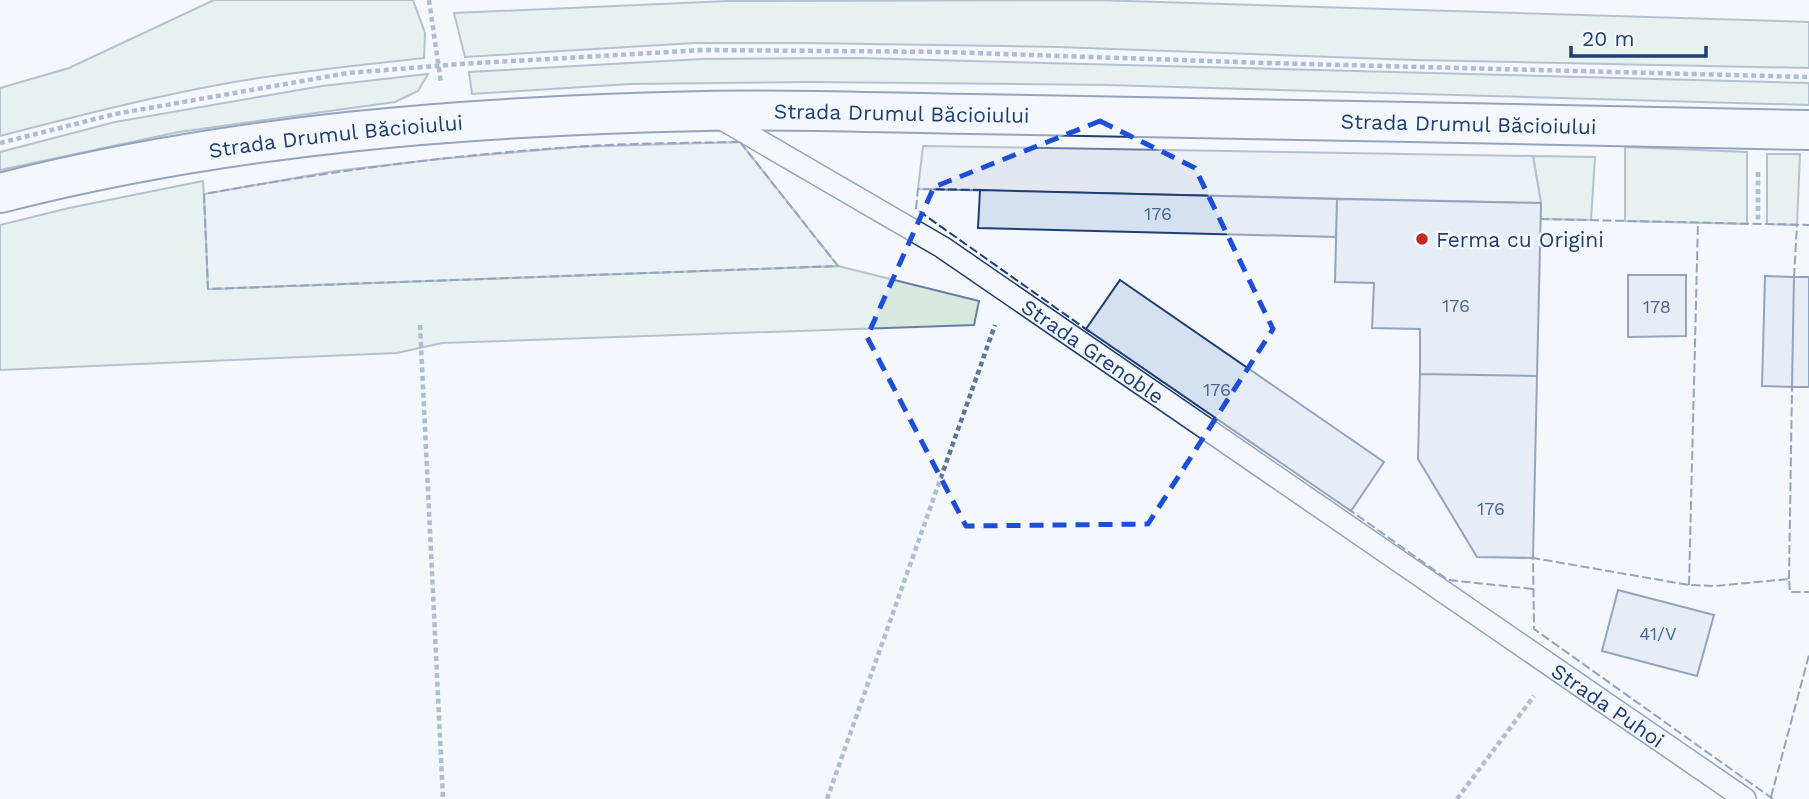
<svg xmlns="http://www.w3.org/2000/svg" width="1809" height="799" viewBox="0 0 1809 799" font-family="'Work Sans',sans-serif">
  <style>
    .green { fill: #d7e8df; stroke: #687fa3; stroke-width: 2 }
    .parking { fill: #e3e8f0; stroke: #687fa3; stroke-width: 2 }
    .building { fill: #d5e0f0; stroke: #1d3f73; stroke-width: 2 }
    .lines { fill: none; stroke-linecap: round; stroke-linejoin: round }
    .service-casing { stroke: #1d3f73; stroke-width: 24 }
    .trunk-casing { stroke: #1d3f73; stroke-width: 42 }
    .path { stroke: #5e769c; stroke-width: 4.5; stroke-dasharray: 5 3.5; stroke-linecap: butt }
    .service { stroke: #f4f7fb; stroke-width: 21 }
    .trunk { stroke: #f4f7fb; stroke-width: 38 }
    .fence { stroke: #1d3f73; stroke-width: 2; stroke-dasharray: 9 3.5; stroke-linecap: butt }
    .marked { fill: none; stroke: #1d4ed8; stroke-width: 5; stroke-dasharray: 14 9; stroke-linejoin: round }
    .poi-dot { fill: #c62828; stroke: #f4f7fb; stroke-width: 2.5 }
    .labels { text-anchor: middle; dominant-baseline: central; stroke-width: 5; stroke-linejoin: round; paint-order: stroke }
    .number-label { font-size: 18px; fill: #4b6792 }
    .street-label { font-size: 21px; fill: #1d3f73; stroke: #f4f7fb }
    .poi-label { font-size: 21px; fill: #1d3f73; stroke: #f4f7fb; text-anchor: start }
  </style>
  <rect width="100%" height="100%" fill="#f4f7fb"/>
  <path class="green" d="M214,0H413L425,33L424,58C360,65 297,71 234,82C155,96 77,116 0,136V88L69,68Z
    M1094,0L1809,22V68L1415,60L1058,47L806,43H694L465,57L454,13L728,1Z
    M859,58L1809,83V105L1107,85L810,82L630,84L472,94L469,72L702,59Z
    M428,74L418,91L395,102L179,132L0,170V152L115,122L322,86Z
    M1625,147L1747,152V224L1625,221Z
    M1767,154H1800L1797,225L1767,224Z
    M1533,156L1595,157L1591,220L1540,219L1541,203Z
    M203,181L209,289L838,266L979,301L974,325L442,343L397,353L0,370V225L69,208Z"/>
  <path class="parking" d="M740,142L838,266L208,289L204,194L335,171L439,159L575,147Z
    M923,146L1533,156L1541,203L918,189Z"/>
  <path class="building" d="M980,190L1337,199L1336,237L978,228Z
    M1337,199L1541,203L1537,376L1420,374V329L1372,328L1374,283L1335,282Z
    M1628,275H1686V336L1628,337Z
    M1765,276L1794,277L1792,387L1762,386Z
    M1794,277H1809V387H1792Z
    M1120,280L1384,462L1351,511L1086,329Z
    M1420,374L1537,376L1533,558L1477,557L1418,459Z
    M1618,590L1714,615L1697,676L1602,651Z"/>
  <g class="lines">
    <defs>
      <g id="service">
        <path id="s1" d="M715,115L942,247L1745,799"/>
      </g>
      <g id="trunk">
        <path id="s2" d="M0,193C230,134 468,116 705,111C793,109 882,113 970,114C1250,117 1529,126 1809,130"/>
      </g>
    </defs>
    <use href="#service" class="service-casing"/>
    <use href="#trunk" class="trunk-casing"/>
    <path class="path" d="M429,0L441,83
      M0,143L115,114L348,73L461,64L704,50L944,52L1267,63L1809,77
      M1758,172V224
      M420,325L443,799
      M827,799L995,325
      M1457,799L1534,696"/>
    <use href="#service" class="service"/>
    <use href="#trunk" class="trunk"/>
    <path class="fence" d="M740,142L838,266L208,289L204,194C326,172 449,155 574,147C629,143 685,143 740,142Z
      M982,190L918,189L916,209L1090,332
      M1540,219L1809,225
      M1794,277L1797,225
      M1347,508L1448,580L1533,589
      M1789,579L1792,387
      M1689,585L1698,222
      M1771,797L1809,655
      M1773,799L1534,629L1533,558L1689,585L1715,586L1789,579L1790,592H1809"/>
  </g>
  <path d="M0 0H1809V799H0ZM1100,121L1195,168L1273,329L1148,524L966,526L867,337L934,187Z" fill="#f4f7fb" fill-opacity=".55" fill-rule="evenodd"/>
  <path class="marked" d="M1100,121L1195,168L1273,329L1148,524L966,526L867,337L934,187Z"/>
  <circle class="poi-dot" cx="1422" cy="239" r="7"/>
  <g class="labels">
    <g class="number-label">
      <text x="1158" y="213">176</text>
      <text x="1456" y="305">176</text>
      <text x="1657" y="306">178</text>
      <text x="1217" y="389">176</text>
      <text x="1491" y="508">176</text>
      <text x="1658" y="633">41/V</text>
    </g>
    <g class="street-label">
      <text stroke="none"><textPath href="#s2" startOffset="908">Strada Drumul Băcioiului</textPath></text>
      <text stroke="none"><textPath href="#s2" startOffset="1475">Strada Drumul Băcioiului</textPath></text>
      <text stroke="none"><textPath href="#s2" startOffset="341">Strada Drumul Băcioiului</textPath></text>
      <text stroke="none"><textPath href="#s1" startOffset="446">Strada Grenoble</textPath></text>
      <text stroke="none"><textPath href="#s1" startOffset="1071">Strada Puhoi</textPath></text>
    </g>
    <g class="poi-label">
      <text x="1436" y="239">Ferma cu Origini</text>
    </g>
  </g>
  <path d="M1571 46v10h135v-10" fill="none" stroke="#1d3f73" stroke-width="3.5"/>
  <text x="1582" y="46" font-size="21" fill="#1d3f73" stroke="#f4f7fb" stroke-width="5" paint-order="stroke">20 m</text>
</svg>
